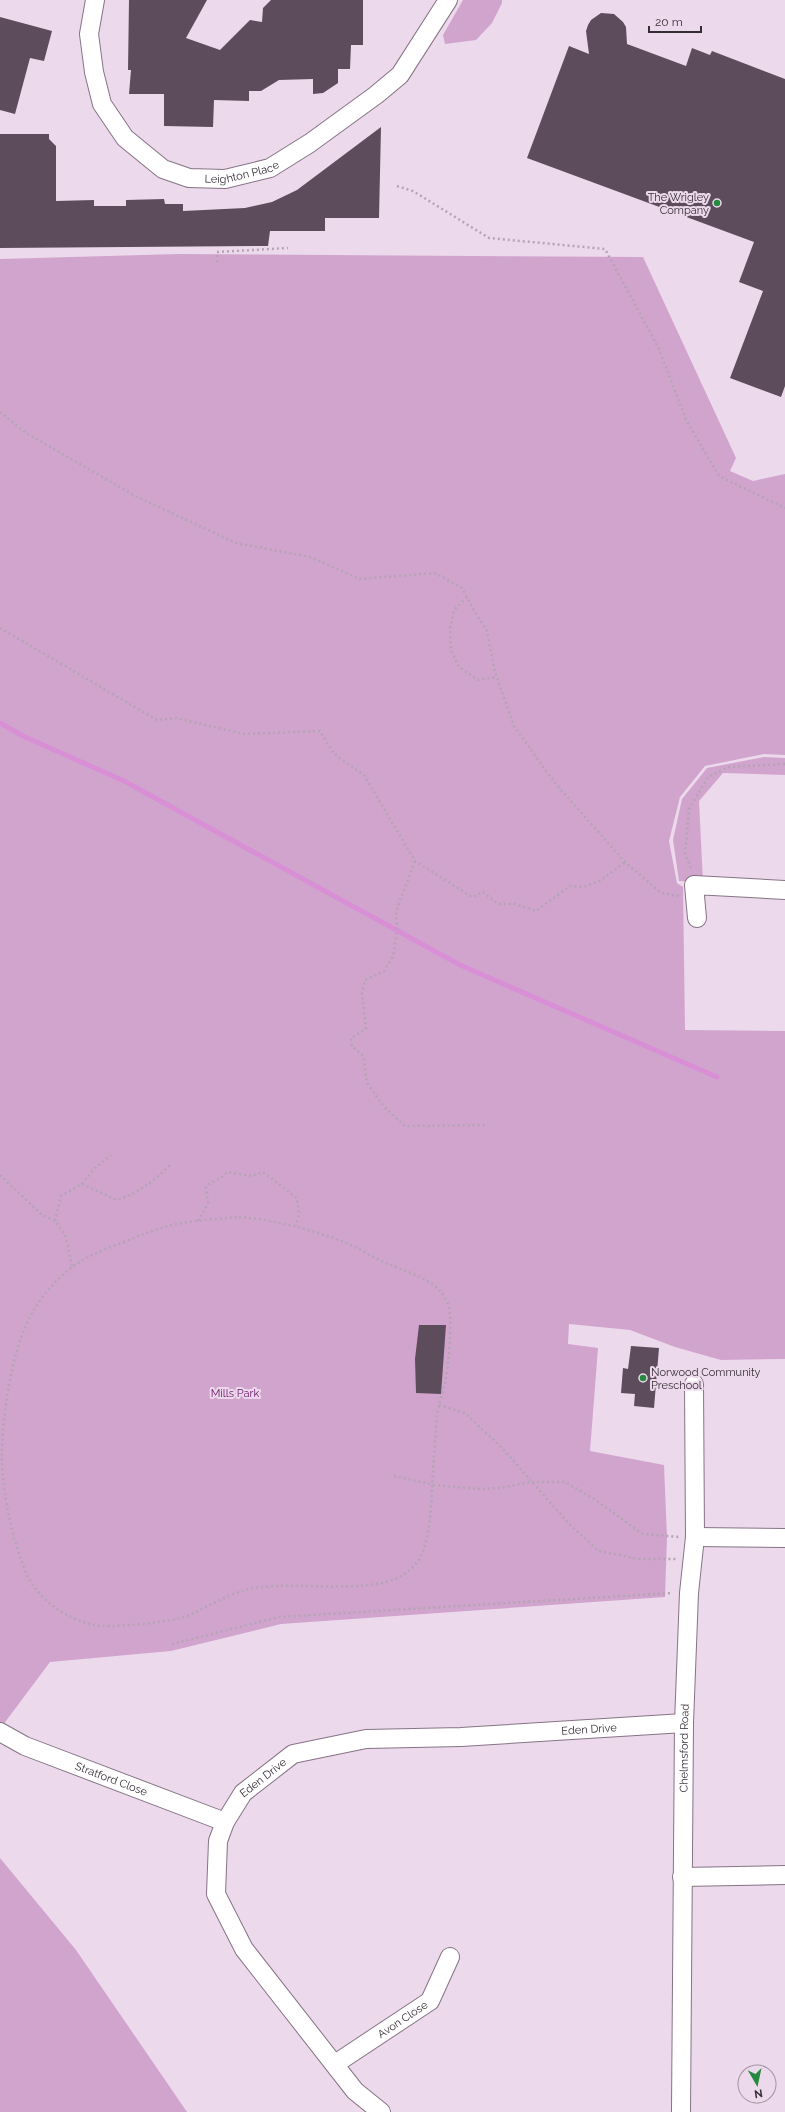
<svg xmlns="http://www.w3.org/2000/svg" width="785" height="2112" viewBox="0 0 785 2112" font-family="Raleway,sans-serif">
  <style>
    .green { fill: #d1a4ce }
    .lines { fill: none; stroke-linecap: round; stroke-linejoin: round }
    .stream { stroke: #d88fd6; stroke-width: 5 }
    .building { fill: #5d4c5c }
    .minor-casing { stroke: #867485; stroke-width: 20 }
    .path { stroke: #b4a4b4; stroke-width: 2.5; stroke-dasharray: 2 3; stroke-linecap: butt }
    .minor { stroke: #fff; stroke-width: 18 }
    .poi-dot { fill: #258a3f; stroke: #edd9ec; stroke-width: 1.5 }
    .labels { text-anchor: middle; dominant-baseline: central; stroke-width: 4; stroke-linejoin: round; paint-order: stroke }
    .street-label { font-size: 11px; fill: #342d34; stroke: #edd9ec }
    .poi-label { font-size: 11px; fill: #342d34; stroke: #edd9ec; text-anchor: end }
    .park-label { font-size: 11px; fill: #691069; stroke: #edd9ec }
  </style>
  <rect width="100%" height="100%" fill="#edd9ec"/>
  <path class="green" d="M463,0H502V3L492,23L476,40L445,44L443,35Z
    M179,254L643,257L736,458L730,471L753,481L785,474V755L764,754L705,766L680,797L669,841L677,883L683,887L685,1030L785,1031V1359L721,1360L675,1347L630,1330L569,1324L568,1344L598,1348L590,1451L664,1465L667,1537L665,1597L281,1624L171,1651L50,1662L0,1729V259Z
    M764,757L785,758V775L723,773L699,801L703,882L679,881L673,840L682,799L707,768Z
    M0,1858L76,1950L187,2112H0Z"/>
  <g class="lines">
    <path class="stream" d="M0,723L23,736L124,781L460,965L717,1077"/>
  </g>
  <path class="building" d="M129,0H207L186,38L220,50L250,20L262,22L263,8L271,0H363V45H351L350,69H338V83L323,93L313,94V79L279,80L261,91H249V101L214,100L213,127L164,126V94H129L131,70H128Z
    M601,13L614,14L623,22L626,27L627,44L686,66L692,48L710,55L712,51L785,79V386L781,397L730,378L763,291L739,282L754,242L527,158L569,46L589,54L586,31L588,25L591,20Z
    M0,17L52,31L44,61L30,58L15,114L0,110Z
    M381,127L379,218H325V231H270L268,246L0,248V134H49V139L56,146V201L94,200V206H126V200L164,199L165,204H183V211L245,208L272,202L297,190Z
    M419,1325H446L441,1394L416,1393L415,1359Z
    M631,1346L659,1348L654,1408L634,1406L635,1394L621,1393L623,1368L628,1369Z"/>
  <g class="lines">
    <defs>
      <g id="minor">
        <path id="s1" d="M95,0L89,34L94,72L102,104L125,138L163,169L189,178L225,179L270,168L310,143L376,95L400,75L448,0"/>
        <path d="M697,918L694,885L785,890"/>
        <path d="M695,1537L785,1538"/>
        <path id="s2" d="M0,1732L25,1746L225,1822"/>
        <path d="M682,1877L785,1875"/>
        <path id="s3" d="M335,2064L430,2001L450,1957"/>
        <path id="s4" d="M381,2112L355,2091L244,1949L216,1894L218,1841L225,1822L243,1793L293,1754L366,1739L461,1737L684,1723"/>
        <path id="s5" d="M681,2112L684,1723L689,1593L695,1537L694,1384"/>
      </g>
    </defs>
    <use href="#minor" class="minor-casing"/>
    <path class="path" d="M397,186L413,191L489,238L605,249L659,349L686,420L719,476L785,508
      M217,262V252L288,248
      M0,412L26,433L137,497L236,543L310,557L360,579L435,573L462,588L472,607L487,631L495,672L514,726L554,782L625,862L661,893L679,896
      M467,597L454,610L450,629L451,650L459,667L478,680L497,677
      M0,628L157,720L176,718L244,734L320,731L334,754L364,775L415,861L472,897L483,892L498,904H515L536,911L570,886L583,887L600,881L625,862
      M415,861L396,911L397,930L393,956L384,971L365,980L362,993L366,1029L351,1038L352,1046L363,1056L367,1083L384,1107L405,1126L488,1125
      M691,868L685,854L689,809L708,777L728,767L785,764
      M0,1175L42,1215L55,1221L65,1234L72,1266
      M82,1184L95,1168L111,1155
      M239,1217C275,1220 310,1229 344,1242C359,1248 373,1258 388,1264C411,1274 442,1280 449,1308C453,1325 448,1370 444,1387C442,1396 439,1405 437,1414C436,1428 435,1443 434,1457C431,1485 433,1531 421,1556C419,1562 412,1568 407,1572C382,1594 309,1584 274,1586C265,1587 254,1587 246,1590C226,1595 206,1608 187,1616C171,1622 120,1627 102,1626C77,1624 50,1608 35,1588C16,1564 1,1488 2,1457C2,1417 11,1353 30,1317C38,1301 51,1285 65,1273C81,1258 101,1251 121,1243C137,1237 152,1230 168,1226C191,1220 216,1219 239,1217Z
      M55,1221L61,1196L82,1184L117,1200C139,1193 155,1180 171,1164
      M198,1221L208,1203L206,1187C213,1180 221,1180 227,1172L251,1176L263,1172L297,1198L299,1214L296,1226
      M439,1405L465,1413L502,1448L571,1526L599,1551L639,1559H676
      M394,1476L434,1485L480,1489L499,1488L531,1482H565L594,1499L643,1534L679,1537
      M172,1644L279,1617L672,1593"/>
    <use href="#minor" class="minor"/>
  </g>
  <g class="poi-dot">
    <circle cx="717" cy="203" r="4"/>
    <circle cx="643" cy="1378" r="4"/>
  </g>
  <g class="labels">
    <g class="street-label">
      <text stroke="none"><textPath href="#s1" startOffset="277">Leighton Place</textPath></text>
      <text stroke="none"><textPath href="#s4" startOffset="744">Eden Drive</textPath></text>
      <text stroke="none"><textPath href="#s5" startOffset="364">Chelmsford Road</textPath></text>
      <text stroke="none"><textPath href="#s2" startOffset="121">Stratford Close</textPath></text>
      <text stroke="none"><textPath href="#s4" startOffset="408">Eden Drive</textPath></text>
      <text stroke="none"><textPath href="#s3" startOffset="81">Avon Close</textPath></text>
    </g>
    <g class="poi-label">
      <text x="709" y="197">The Wrigley<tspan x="709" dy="13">Company</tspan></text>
      <text x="651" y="1372" text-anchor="start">Norwood Community<tspan x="651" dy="13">Preschool</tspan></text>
    </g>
    <g class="park-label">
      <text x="235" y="1393">Mills Park</text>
    </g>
  </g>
  <g transform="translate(757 2084) rotate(171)"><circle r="19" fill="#edd9ec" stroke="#a394a2"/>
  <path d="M0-3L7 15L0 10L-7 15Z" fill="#258a3f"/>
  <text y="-6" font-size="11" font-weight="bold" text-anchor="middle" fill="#342d34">N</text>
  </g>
  <path d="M649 26v6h52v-6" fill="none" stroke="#342d34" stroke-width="2"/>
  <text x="655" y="26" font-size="12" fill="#342d34" stroke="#edd9ec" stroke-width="3" paint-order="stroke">20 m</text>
</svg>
